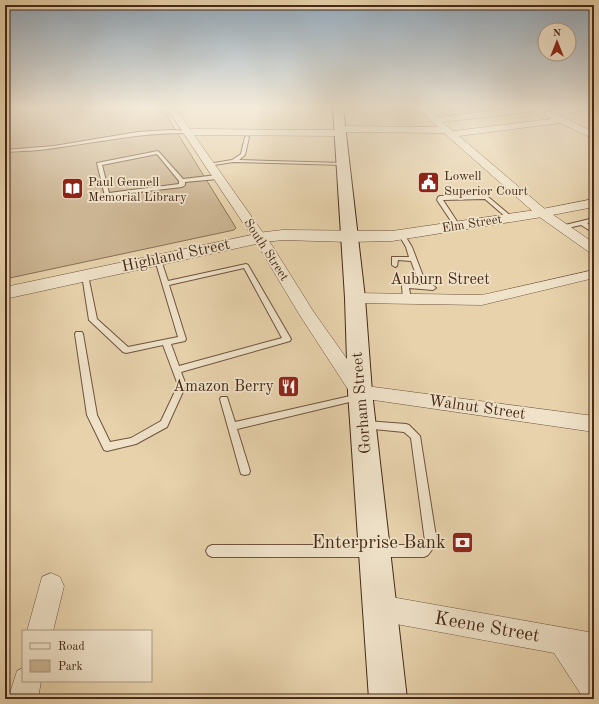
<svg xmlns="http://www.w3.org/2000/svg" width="599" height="704" viewBox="0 0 599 704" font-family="'Old Standard TT',serif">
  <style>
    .green { fill: #ccb593; stroke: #8a6f55 }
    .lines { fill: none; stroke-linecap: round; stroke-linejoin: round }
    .service-casing { stroke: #6f533c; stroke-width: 2 }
    .minor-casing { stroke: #6f533c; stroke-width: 1 }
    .tertiary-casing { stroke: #6f533c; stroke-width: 1 }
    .secondary-casing { stroke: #472917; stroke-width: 2 }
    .service { fill: #efe2c9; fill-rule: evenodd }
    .minor { fill: #efe2c9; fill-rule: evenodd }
    .tertiary { fill: #efe2c9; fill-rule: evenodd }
    .secondary { fill: #efe2c9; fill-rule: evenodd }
    .labels { text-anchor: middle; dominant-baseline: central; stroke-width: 3.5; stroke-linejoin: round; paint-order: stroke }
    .far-poi-label { font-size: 13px; fill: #472917; stroke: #efe2c9; text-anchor: start }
    .far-street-label { font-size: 13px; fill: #472917; stroke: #efe2c9 }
    .street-label { font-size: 16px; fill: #472917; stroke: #efe2c9 }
    .poi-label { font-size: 16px; fill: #472917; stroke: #efe2c9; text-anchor: end }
    .near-poi-label { font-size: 19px; fill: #472917; stroke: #efe2c9; text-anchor: end }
    .near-street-label { font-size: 19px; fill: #472917; stroke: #efe2c9 }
  </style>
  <rect width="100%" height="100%" fill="#e7d2ac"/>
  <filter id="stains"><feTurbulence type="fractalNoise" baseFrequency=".005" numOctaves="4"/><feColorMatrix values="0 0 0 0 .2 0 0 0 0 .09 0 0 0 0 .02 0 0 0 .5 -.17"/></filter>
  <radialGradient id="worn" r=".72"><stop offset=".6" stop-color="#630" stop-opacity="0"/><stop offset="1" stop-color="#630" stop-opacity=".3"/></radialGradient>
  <path class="green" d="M5,108H162L236,228L234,230L5,279Z"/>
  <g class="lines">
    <defs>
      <path id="service" d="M171,130L189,131L191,132L189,133C143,132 100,142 54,148C38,151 21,151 5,152V150L54,146L138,132Z
        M247,136L249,137L245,155L239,160L344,163L346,164L344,165L233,162L208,166V164L232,160L241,154L245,137Z
        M158,151L183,179L217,175L220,177L217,179L185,182V185L182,187L105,196L97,163ZM157,154L179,181V184L109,193L102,165Z
        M486,195L512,217V219H508L485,199L443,200L460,226L459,227H455L437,200L438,197L440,196Z
        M594,218V222L587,223L594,228V233L581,225L563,229L560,227L561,226Z
        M402,233L404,234L412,247L423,276L436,288L433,290L409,288L411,299L407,301L403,299L402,286L403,285H426L417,277L411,261L398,260L397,266L395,267L392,265V257H409L406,247L399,235Z
        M158,258L161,260L168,281L246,264L248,265L291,339L290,341L181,372L186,385L167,427L136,444L107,451L104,450L87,415L75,334L76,332H82L83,334L97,415L110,442L131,438L161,421L178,385L163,345L126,353L123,352L89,320L82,275L85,273L88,275L97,319L128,347L178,337L155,260ZM244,268L282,338L179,366L171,344L185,341L186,339L169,285Z
        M359,394L362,395L363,397L362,399L237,429L250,471L249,474L245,475L241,474L220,399L221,397H227L235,422Z
        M366,421L406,424L409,425L420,436L437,543L428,555L424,557H381L377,555L375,551L377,547L381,545H421L425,541L411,438L404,432L363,428L361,425L363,422Z
        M212,545H369L373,547L375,551L373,555L369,557H212L208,555L206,551L208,547Z"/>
      <path id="minor" d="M167,108H175L190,129L336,130L337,127L340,126L438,127L417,108H426L437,117L518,108H541L537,111L442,122L453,131L552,119L546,116V112L570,108H587L586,110L558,115L594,132V139L560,123L459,136L546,210L594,243V253L589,252L538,216L444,133L345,132L344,135L341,136L194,135L273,247L313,311L366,386L594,416V432L353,397L299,314L259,247Z
        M594,270V278L482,305L355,303L350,301L347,298L350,295L355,293L482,295Z
        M51,573L60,577L64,586L53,631H27L42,577Z
        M380,595L594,633V661L592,660L594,664V699H584L554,653L380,621L371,617L367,608L371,599Z
        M23,668V681H41L38,699H8L17,671Z"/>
      <path id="tertiary" d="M594,199V207L542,217L392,241L349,242L283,240L265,242L5,299V287L265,232L283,230L392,231L542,209Z"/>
      <path id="secondary" d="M333,108H343L365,298L372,392L407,699H369L348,392L345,298Z"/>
    </defs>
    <use href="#service" class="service-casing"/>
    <use href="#minor" class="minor-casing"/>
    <use href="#tertiary" class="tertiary-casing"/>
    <use href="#secondary" class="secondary-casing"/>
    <use href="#service" class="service"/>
    <use href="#minor" class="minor"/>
    <use href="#tertiary" class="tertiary"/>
    <use href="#secondary" class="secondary"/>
  </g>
  <linearGradient id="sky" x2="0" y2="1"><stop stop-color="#92a9bc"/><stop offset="0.52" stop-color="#f4ebda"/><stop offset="1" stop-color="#f4ebda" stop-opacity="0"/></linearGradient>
  <rect width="599" height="206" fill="url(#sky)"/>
  <defs>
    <symbol id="civic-square" viewBox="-11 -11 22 22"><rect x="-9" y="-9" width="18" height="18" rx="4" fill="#8f2418" stroke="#efe2c9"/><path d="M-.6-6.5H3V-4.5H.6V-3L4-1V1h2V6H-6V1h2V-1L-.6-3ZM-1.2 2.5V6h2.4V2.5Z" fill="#fff"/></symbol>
    <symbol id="library-square" viewBox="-11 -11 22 22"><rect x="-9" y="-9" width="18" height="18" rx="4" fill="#8f2418" stroke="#efe2c9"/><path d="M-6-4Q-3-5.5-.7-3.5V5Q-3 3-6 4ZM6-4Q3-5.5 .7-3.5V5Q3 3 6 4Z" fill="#fff"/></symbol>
    <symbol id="restaurant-square" viewBox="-11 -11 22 22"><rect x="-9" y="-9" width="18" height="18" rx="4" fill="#8f2418" stroke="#efe2c9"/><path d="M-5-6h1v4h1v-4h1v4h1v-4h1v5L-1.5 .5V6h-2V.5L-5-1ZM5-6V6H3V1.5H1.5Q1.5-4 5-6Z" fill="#fff"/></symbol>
    <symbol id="bank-square" viewBox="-11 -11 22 22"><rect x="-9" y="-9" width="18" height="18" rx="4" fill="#8f2418" stroke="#efe2c9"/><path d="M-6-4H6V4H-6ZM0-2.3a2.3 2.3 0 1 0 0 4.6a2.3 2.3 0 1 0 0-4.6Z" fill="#fff"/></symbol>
  </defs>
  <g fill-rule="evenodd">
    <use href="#civic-square" x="416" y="170" width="25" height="25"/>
    <use href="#library-square" x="60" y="176" width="25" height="25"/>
    <use href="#restaurant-square" x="276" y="374" width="25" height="25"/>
    <use href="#bank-square" x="450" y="530" width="25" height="25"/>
  </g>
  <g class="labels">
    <g class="far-poi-label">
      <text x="444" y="176">Lowell<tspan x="444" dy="15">Superior Court</tspan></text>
      <text x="88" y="182">Paul Gennell<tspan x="88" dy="15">Memorial Library</tspan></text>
    </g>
    <g class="far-street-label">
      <text transform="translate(472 224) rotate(-9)">Elm Street</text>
      <text transform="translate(266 250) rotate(57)">South Street</text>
    </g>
    <g class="street-label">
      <text transform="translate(176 256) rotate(-12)">Highland Street</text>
      <text x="440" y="280">Auburn Street</text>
      <text transform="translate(362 403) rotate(-95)">Gorham Street</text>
      <text transform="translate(477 408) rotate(8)">Walnut Street</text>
    </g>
    <g class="poi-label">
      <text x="274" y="387">Amazon Berry</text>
    </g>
    <g class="near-poi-label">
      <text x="446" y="543">Enterprise Bank</text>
    </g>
    <g class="near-street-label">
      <text transform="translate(487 628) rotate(10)">Keene Street</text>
    </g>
  </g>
  <rect width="599" height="704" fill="none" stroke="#e7d2ac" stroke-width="20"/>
  <rect x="6" y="6" width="587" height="692" fill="none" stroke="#472917" stroke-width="2"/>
  <rect x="10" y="10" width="579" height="684" fill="none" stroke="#472917"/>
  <rect x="22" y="630" width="130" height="52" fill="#efe2c9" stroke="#ac9882"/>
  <rect x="30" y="643" width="20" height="6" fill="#efe2c9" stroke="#ac9882"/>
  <text x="58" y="650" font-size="12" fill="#472917">Road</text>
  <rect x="30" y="660" width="20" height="12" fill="#ccb593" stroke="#ac9882"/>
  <text x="58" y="670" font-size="12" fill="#472917">Park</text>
  <g transform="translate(557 42)"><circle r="19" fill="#efe2c9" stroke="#ac9882"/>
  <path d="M0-3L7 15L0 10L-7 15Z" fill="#8f2418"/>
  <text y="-6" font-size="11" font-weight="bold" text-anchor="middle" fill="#472917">N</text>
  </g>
  <rect width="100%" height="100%" filter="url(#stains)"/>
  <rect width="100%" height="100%" fill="url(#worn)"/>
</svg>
